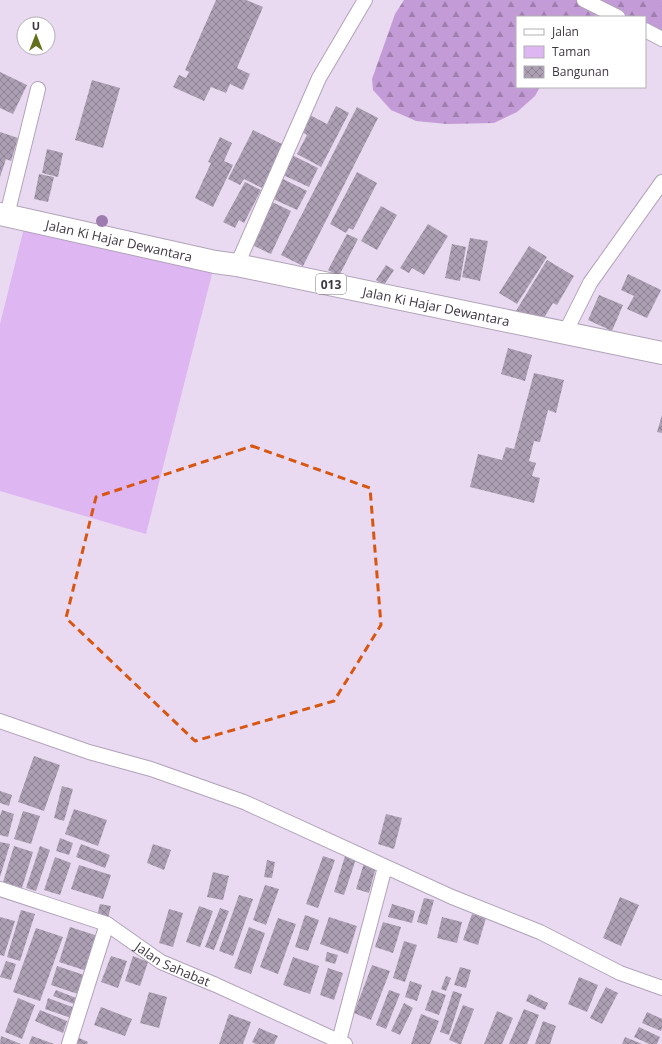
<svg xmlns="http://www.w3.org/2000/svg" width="662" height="1044" viewBox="0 0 662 1044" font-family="'Open Sans',sans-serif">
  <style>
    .forest { fill: url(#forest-firs) }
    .park { fill: #deb6f2 }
    .building { fill: url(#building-cross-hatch) }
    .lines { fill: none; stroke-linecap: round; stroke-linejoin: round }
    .minor-casing { stroke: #b1a3b9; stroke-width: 16 }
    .primary-casing { stroke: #b1a3b9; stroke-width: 24 }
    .minor { stroke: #fff; stroke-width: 14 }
    .primary { stroke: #fff; stroke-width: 22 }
    .tree { fill: #9e7bae }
    .marked { fill: none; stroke: #d75611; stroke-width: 3; stroke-dasharray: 8 5; stroke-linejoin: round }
    .labels { text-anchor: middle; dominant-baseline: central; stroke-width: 3; stroke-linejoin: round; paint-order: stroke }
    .shield { fill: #fff; stroke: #777379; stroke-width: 1 }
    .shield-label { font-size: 12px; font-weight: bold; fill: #3d3740 }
    .street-label { font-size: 13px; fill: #3d3740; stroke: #fff }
  </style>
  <defs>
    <pattern id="forest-firs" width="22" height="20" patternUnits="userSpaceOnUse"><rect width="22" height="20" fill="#c39bd7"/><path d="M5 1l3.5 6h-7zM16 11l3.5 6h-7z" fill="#a07fb0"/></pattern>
    <pattern id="building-cross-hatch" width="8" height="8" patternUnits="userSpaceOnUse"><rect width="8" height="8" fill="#ac9eb3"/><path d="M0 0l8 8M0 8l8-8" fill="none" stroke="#8d8293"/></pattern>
  </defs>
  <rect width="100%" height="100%" fill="#e9daf1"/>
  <path class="forest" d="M404,0H662V37L645,30V17L598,15L591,17H517V87H540L535,96L517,112L494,123L447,124L416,121L391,110L373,90L372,79L395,14Z"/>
  <path class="park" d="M26,220L215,262L146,534L0,491V324Z"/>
  <path class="building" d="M216,0H246L263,7L237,68L250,74L243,90L230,84L226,93L211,87L204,101L173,87L179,75L186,78L189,72L185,70Z
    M0,72L27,85L13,114L0,108Z
    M92,80L120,88L103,148L75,140Z
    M336,106L349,113L321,167L297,154L307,135L302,132L310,115L327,124Z
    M357,107L378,118L303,266L281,255Z
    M253,130L284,145L262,188L244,179L240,185L228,179Z
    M0,132L18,138L11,161L6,159L0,177Z
    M220,137L232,143L224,161L233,165L213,207L195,198L211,163L208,162Z
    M47,149L63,153L58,177L42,173Z
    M292,155L318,168L309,187L283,175Z
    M357,172L377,183L353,230L349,228L346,233L330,224Z
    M39,174L54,177L48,202L34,199Z
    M281,178L307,191L297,210L271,198Z
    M245,182L261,190L244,223L239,220L235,228L223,222Z
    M270,201L291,211L271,254L250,244Z
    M381,206L397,215L377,250L361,241Z
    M428,224L448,236L424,275L412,268L409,273L400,268Z
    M347,234L358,239L339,276L328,270Z
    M470,238L488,241L480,281L462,277Z
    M452,244L466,247L460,281L445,278Z
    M529,246L547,257L517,304L499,293Z
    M547,260L574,276L557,305L553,303L544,318L516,311Z
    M386,265L394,270L384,285L376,280Z
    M628,274L661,290L647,318L627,309L634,296L621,290Z
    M599,295L623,305L612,331L588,320Z
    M508,348L532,355L525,381L501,374Z
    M534,373L564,380L556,413L548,410L540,442L534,441L529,461L536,463L532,476L540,478L534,503L470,487L478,454L502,460L506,447L514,449Z
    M662,415V433L657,432Z
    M34,756L60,765L44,811L18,802Z
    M62,786L73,789L64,821L54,818Z
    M0,791L12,795L9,806L0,803Z
    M74,809L107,820L98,846L65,834Z
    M2,810L14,814L8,837L0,835V816Z
    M23,811L40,816L31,844L14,839Z
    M386,814L402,818L394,849L378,844Z
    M60,838L73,843L69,855L56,851Z
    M0,842L10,844L0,877Z
    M81,844L110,855L105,868L76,857Z
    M153,844L171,850L164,870L147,863Z
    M14,846L33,852L22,888L3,882Z
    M40,846L50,850L36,891L26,888Z
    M323,856L335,860L318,908L306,904Z
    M345,856L356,859L344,895L334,892Z
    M55,857L71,863L60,895L44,890Z
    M267,860L275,862L272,878L264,877Z
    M364,863L376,867L369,893L356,889Z
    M79,865L111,875L103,899L71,889Z
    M213,872L229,876L223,900L207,897Z
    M265,885L279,889L266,925L253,920Z
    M239,895L253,899L233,956L219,951Z
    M620,897L639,905L621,946L603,938Z
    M424,898L434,900L427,925L417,922Z
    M100,904L111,906L108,918L97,916Z
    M392,904L415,911L412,923L388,917Z
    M199,906L213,911L200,947L186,942Z
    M220,908L229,911L214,950L205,947Z
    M169,909L183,913L173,947L159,943Z
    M21,910L35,914L20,961L7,957Z
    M472,914L486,918L478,945L463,940Z
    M305,915L319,920L308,951L295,947Z
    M0,917L15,921L4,956L0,955Z
    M329,917L357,926L348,954L320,944Z
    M442,917L462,922L457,943L437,938Z
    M278,918L296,924L278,974L260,967Z
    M383,922L401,927L393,953L375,947Z
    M70,927L98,936L87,971L59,962Z
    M249,927L265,933L251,974L234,968Z
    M36,928L63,937L40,1001L13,992Z
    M404,941L417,945L405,982L393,978Z
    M327,952L338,955L335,964L325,961Z
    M111,956L127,961L118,988L101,982Z
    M133,956L148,962L140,986L125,981Z
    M293,957L319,966L310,994L283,985Z
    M6,961L16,964L11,980L0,977Z
    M372,965L390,971L371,1020L354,1013Z
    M57,966L84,975L78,994L51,985Z
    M460,967L471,970L466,988L454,985Z
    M328,968L343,973L334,1000L320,995Z
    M446,976L451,978L446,991L441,989Z
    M579,977L598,985L587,1012L568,1004Z
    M410,981L422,985L417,1001L405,997Z
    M606,987L618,993L602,1024L590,1018Z
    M56,990L76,998L74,1004L53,996Z
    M389,990L400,994L386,1029L376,1025Z
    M432,990L446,995L439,1015L425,1010Z
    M453,991L462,994L449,1035L440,1032Z
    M149,992L167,997L159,1028L140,1023Z
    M529,994L548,1003L545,1010L526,1001Z
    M18,998L35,1005L22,1039L5,1032Z
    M48,998L75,1008L71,1018L45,1009Z
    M404,1003L413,1008L400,1035L391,1031Z
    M463,1005L474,1009L461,1044H459L449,1040Z
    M101,1007L132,1019L125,1036L94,1025Z
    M524,1009L539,1015L527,1044H509Z
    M40,1010L67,1021L63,1033L35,1021Z
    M497,1011L513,1018L502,1044H484Z
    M647,1012L662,1019V1028L661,1031L642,1023Z
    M229,1014L251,1022L243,1044H219Z
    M421,1014L439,1021L430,1044H411Z
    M543,1021L556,1026L550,1044H535Z
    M639,1027L660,1037L657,1044H649L634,1037Z
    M259,1028L278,1036L274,1044H256L252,1042Z
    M1,1036L21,1044H0Z
    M32,1036L54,1044H29Z
    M77,1037L88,1042L87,1044H74Z
    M625,1037L642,1044H622Z"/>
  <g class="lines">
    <defs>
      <g id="minor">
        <path d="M584,0L618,17"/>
        <path d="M645,30L662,39"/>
        <path d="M7,215L38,89"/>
        <path d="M237,265L319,78L365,0"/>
        <path d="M565,333L590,283L662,182"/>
        <path d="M0,721L89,752L151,769L244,802L452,897L540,932L620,973L662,988"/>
        <path id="s1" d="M0,889L107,924L161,962L216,985L345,1044"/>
        <path d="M339,1041L385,867"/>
        <path d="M69,1044L107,924"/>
      </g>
      <g id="primary">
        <path id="s2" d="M0,214L215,262L237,265L662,353"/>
      </g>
    </defs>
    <use href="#minor" class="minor-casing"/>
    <use href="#primary" class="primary-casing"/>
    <use href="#minor" class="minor"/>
    <use href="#primary" class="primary"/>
  </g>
  <circle class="tree" cx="102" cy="221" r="6"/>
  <path class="marked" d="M252,446L370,488L381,625L334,701L195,741L66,618L96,497Z"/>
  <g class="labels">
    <rect class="shield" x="316" y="274" width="30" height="20" rx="3"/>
    <g class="shield-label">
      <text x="331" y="284">013</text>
    </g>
    <g class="street-label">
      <text stroke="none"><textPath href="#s2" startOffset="122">Jalan Ki Hajar Dewantara</textPath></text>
      <text stroke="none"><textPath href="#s2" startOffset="446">Jalan Ki Hajar Dewantara</textPath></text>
      <text stroke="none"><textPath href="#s1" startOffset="190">Jalan Sahabat</textPath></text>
    </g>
  </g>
  <rect x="516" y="16" width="130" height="72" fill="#ffffff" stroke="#b1afb3"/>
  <rect x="524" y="29" width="20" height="6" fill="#ffffff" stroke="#b1afb3"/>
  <text x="552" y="36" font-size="12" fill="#3d3740">Jalan</text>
  <rect x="524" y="46" width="20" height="12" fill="#deb6f2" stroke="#b1afb3"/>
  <text x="552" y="56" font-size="12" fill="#3d3740">Taman</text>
  <rect x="524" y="66" width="20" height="12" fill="url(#building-cross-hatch)" stroke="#b1afb3"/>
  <text x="552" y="76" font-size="12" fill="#3d3740">Bangunan</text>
  <g transform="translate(36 36)"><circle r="19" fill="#ffffff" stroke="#b1afb3"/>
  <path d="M0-3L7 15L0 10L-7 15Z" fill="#64701b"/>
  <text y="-6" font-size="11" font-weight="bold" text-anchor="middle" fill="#3d3740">U</text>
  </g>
</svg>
